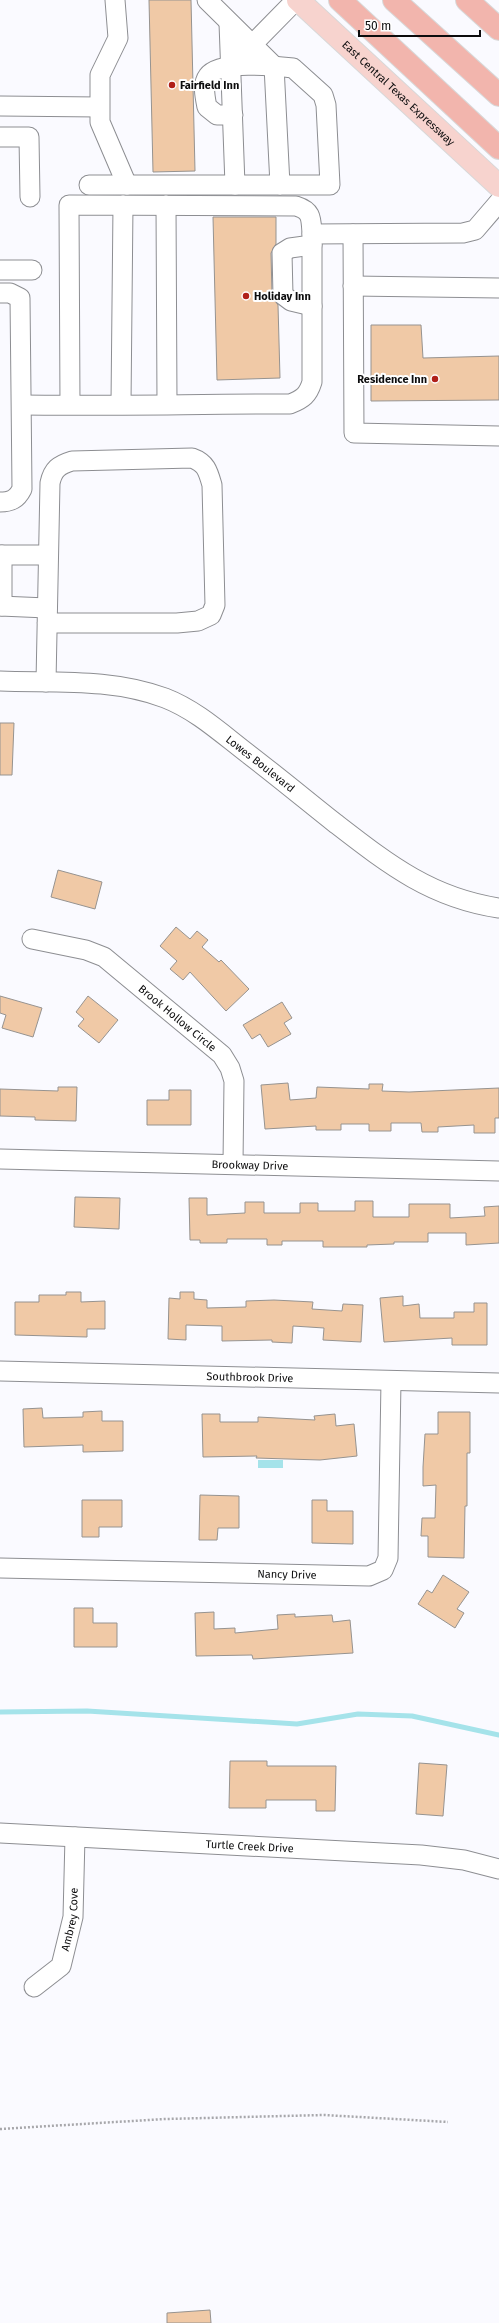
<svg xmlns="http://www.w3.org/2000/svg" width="499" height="2323" viewBox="0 0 499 2323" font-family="'Fira Sans',sans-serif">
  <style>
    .water { fill: #a5e3ea }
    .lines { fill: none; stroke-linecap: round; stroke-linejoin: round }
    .stream { stroke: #a5e3ea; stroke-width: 5 }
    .building { fill: #f0c9a6; stroke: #969390 }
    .minor-casing { stroke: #8d8e92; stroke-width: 21 }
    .major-casing { stroke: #d8d8d8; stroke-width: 24 }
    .highway-casing { stroke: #d8d8d8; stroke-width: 24 }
    .path { stroke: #a7a7ab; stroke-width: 2.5; stroke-dasharray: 2 2; stroke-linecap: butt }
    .minor { stroke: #fff; stroke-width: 19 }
    .major { stroke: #f7d3ce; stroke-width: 22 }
    .highway { stroke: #f2b5ad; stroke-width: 22 }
    .poi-dot { fill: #b02019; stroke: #fff; stroke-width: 1.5 }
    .labels { text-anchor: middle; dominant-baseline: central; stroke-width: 4; stroke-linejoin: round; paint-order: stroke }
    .poi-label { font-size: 11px; font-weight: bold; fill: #0c0c0d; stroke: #fff; text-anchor: start }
    .street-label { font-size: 11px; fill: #0c0c0d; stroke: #fff }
  </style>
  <rect width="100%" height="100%" fill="#fafaff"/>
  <path class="water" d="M258,1460H283V1468H258Z"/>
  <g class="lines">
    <path class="stream" d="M0,1712L87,1711L297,1724L358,1714L412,1716L499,1735"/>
  </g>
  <path class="building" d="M149,0H191L195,171L153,172Z
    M213,217H276V244L271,253L272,295L278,305L280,378L217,380Z
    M371,325H421L423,358L499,356V400L371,401Z
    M0,723H14L12,775H0Z
    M58,870L102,882L95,909L51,897Z
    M176,927L190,939L197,931L208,940L202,947L219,962L221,960L249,989L226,1011L190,972L183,980L170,969L177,961L160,946Z
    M0,996L42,1008L33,1037L2,1028L6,1015L0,1013Z
    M88,996L118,1020L99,1043L78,1026L84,1019L76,1012Z
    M282,1002L292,1018L284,1023L291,1034L268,1047L260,1034L252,1039L243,1025Z
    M288,1083L290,1100L316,1098L317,1087L369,1089V1084H383L382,1091L409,1092L499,1088V1118H495V1133H474V1125L438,1127V1132H422L421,1123H391V1131H369V1124H341V1130H316V1126L265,1129L261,1085Z
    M58,1087H77L76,1121L35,1120V1117L0,1116V1089L58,1091Z
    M169,1090H191V1125H147V1100H169Z
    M75,1197L120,1198L119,1229L74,1227Z
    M189,1198H207V1215L245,1213V1202H264V1213H300V1203H318V1211H355V1201H373V1217H409V1204H450V1218L485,1216L484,1207L499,1206V1243L466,1245V1233H428V1242H394V1244L367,1245V1247H323V1241H282V1245H267V1239H227V1243H200V1240H190Z
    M66,1292H81V1302L105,1301V1329H87V1337L15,1335V1302H39V1295H66Z
    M180,1292H194V1299L207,1300V1308L246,1307V1301L274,1300L313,1302L312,1309L342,1311L343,1304L363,1305L361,1342L323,1340L324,1328L293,1326L292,1343L272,1342V1340L222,1341V1326L186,1325V1340L168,1339L169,1298L180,1299Z
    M403,1296V1306L419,1304L420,1318H454V1312H474V1303H487V1345H452V1338L384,1342L380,1298Z
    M42,1408L43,1418L83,1417V1412L102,1411V1421H123V1451L83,1452V1445L24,1447L23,1409Z
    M438,1412H470V1453H467V1506H465L464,1558L428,1557V1536H421L422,1518H435L436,1485L423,1486V1467L425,1434H438Z
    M202,1414H220V1422H258V1417L315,1420L314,1416L335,1414L336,1426L354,1424L357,1456L320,1460L256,1458L257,1456L203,1457Z
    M200,1495L239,1496V1528H218L217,1540H199Z
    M82,1500H122V1527H99V1537H82Z
    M312,1500H327V1511H353V1544L312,1543Z
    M443,1575L469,1592L457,1609L464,1613L455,1628L418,1604L427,1590L432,1593Z
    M74,1608H93V1623H117V1647H74Z
    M214,1612V1629L235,1628V1633L278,1629L277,1615L295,1614V1617L332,1615L333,1622L350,1620L353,1653L253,1659L252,1655L196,1656L195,1613Z
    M230,1761H267V1766H336L335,1811H316V1800H266V1808H229Z
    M419,1763L447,1765L443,1816L416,1814Z
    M210,2310L211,2323H167V2313Z"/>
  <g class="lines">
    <defs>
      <g id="minor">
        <path d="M115,0L118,38L100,75V122L127,185"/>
        <path d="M207,0L274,66L280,185"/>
        <path d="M229,23L235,185"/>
        <path d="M243,54L296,0"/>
        <path d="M0,106L99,107"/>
        <path d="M0,137H29L30,197"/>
        <path d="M89,185H330L326,105L323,95L293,68C275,66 219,60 208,76C202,84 205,97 207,107L217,115H233"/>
        <path d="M166,205L167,403"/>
        <path d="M312,234L463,233L475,230L499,202"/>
        <path d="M353,234L354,433L499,436"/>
        <path d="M312,245L290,248L282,253L283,295L291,301L312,306"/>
        <path d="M0,270H32"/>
        <path d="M353,286L499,288"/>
        <path d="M0,293H10L20,298L22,489C17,499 11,502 0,502"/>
        <path d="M121,404L123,205"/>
        <path d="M22,405C111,406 201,404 290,404C303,399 308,395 312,382V234C311,218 312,211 296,206L69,205L70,405"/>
        <path d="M0,555H48"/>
        <path d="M0,606L47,608"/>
        <path d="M2,606V555"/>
        <path id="s1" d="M0,681C55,683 112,678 165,698C196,710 221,733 247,753C277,776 306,800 335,823C388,864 431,898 499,908"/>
        <path d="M46,682L50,483C53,469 59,465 72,461L192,458C206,463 208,471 212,485L215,605L211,615L198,621L177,623H47"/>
        <path id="s2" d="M32,939L86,950L104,957L222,1055L230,1068L234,1081L233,1163"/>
        <path id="s3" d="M0,1159L499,1171"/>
        <path id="s4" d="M0,1371L499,1383"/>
        <path id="s5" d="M0,1568L369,1576L383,1570L388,1558L391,1381"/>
        <path id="s6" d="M0,1833L421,1855L464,1860L499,1869"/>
        <path id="s7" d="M34,1987L61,1966L73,1917L75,1837"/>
      </g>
      <g id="major">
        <path id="s8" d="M298,0L499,186"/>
      </g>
      <path id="highway" d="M340,0L499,148
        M394,0L499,95
        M467,0L499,29"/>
    </defs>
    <use href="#minor" class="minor-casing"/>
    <use href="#major" class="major-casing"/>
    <use href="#highway" class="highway-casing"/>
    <path class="path" d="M0,2129L165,2119L324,2115L448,2122"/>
    <use href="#minor" class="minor"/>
    <use href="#major" class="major"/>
    <use href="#highway" class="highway"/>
  </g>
  <g class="poi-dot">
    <circle cx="172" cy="85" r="4"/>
    <circle cx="246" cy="296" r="4"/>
    <circle cx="435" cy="379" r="4"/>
  </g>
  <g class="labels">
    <g class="poi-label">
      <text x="180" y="85">Fairfield Inn</text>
      <text x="254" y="296">Holiday Inn</text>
      <text x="427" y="379" text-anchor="end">Residence Inn</text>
    </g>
    <g class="street-label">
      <text stroke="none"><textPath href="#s8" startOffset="137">East Central Texas Expressway</textPath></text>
      <text stroke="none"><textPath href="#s1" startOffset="283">Lowes Boulevard</textPath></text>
      <text stroke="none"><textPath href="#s2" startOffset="170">Brook Hollow Circle</textPath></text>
      <text stroke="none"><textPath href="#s3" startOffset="250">Brookway Drive</textPath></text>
      <text stroke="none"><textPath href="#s4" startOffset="250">Southbrook Drive</textPath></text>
      <text stroke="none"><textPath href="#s5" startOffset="287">Nancy Drive</textPath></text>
      <text stroke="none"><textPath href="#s6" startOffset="250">Turtle Creek Drive</textPath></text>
      <text stroke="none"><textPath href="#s7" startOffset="82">Ambrey Cove</textPath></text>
    </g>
  </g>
  <path d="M359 30v6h121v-6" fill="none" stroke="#0c0c0d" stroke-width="2"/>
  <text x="365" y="30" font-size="12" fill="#0c0c0d" stroke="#ffffff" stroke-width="3" paint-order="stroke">50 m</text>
</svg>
